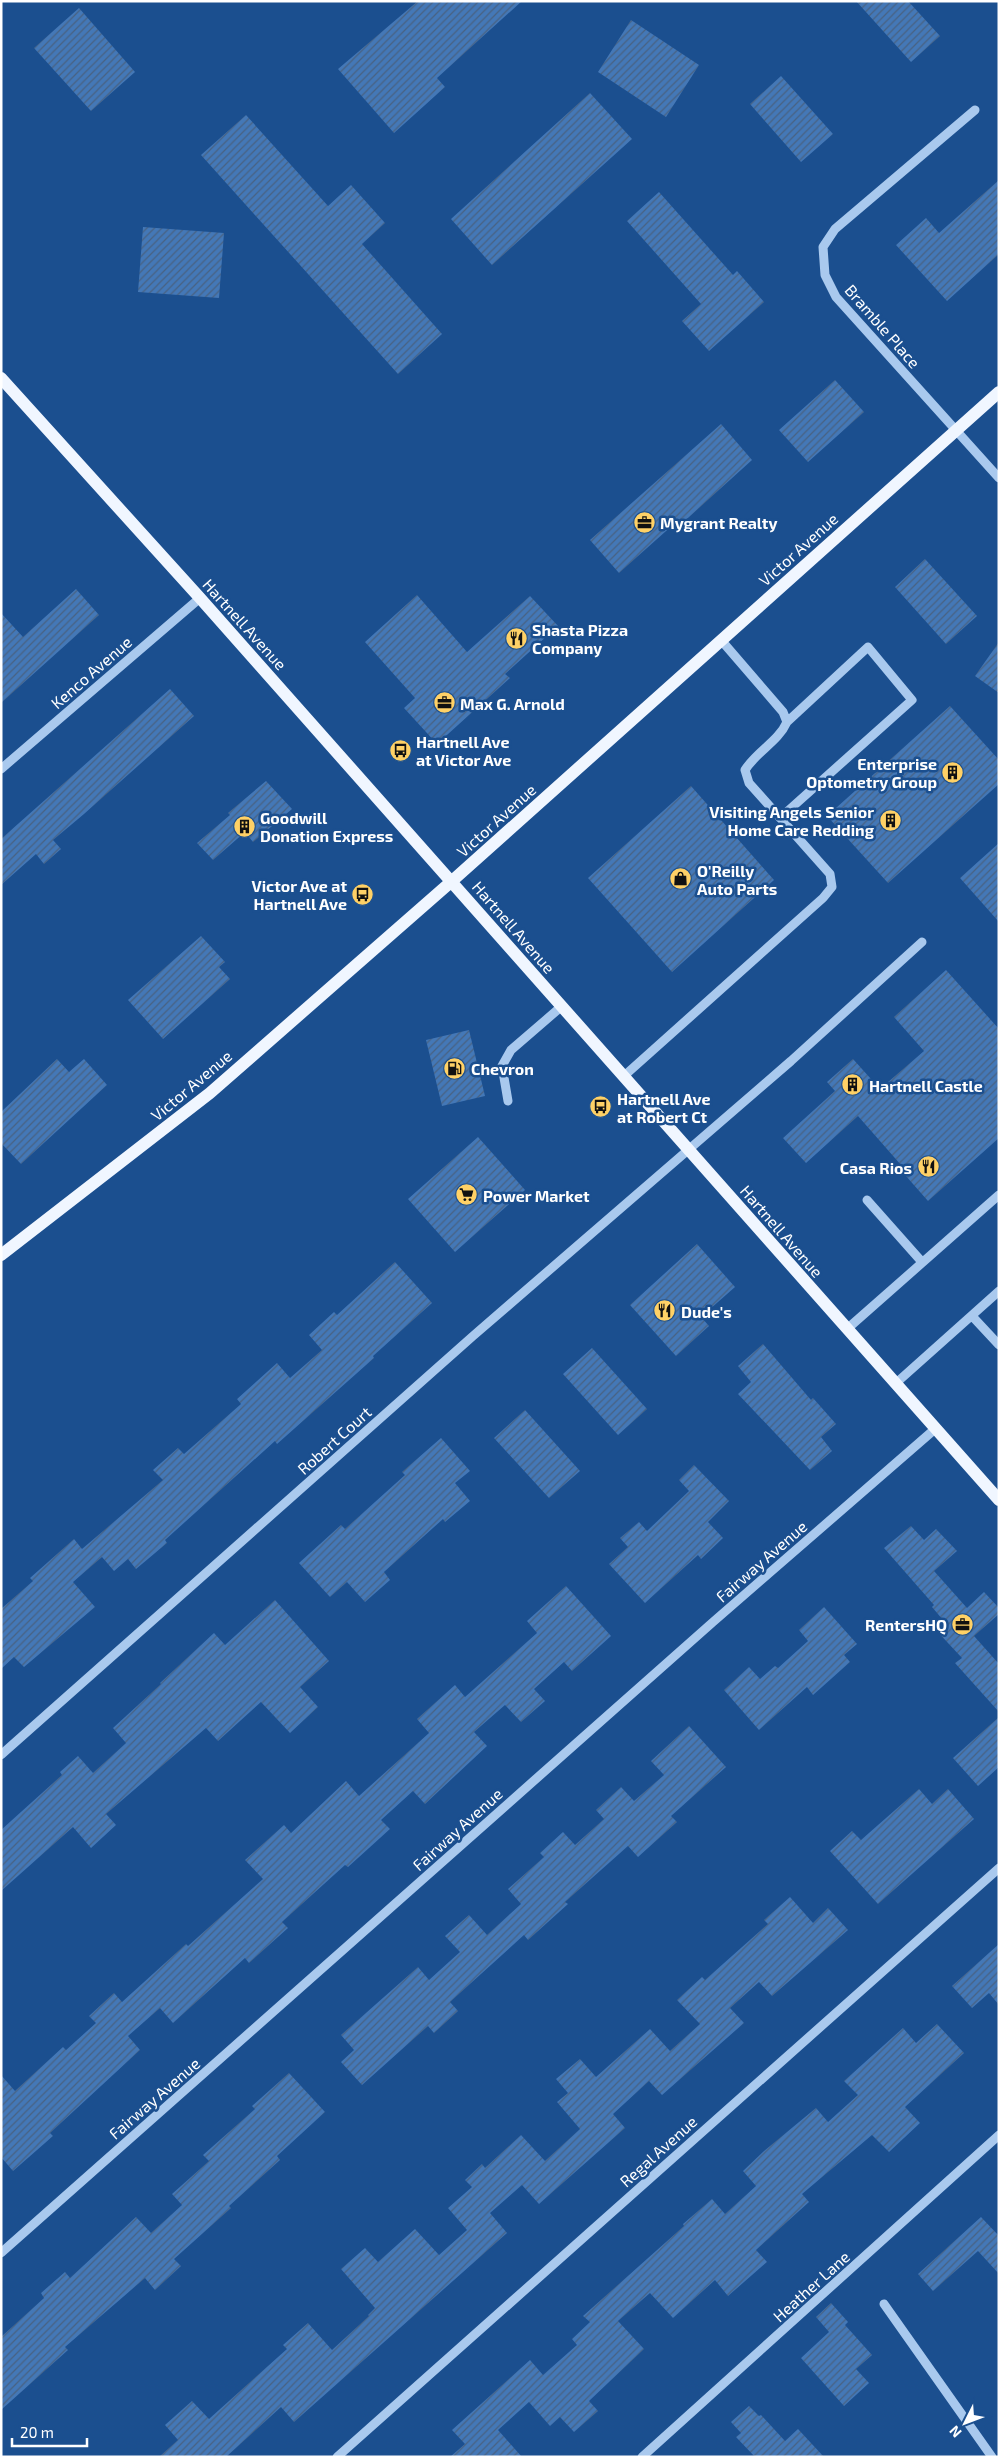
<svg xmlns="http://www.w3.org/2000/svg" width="1000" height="2458" viewBox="0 0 1000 2458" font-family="'Exo 2',sans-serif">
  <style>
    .building { fill: url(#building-hatch) }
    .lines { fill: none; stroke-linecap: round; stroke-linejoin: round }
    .minor { stroke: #a9c9ee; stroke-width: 9 }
    .major { stroke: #f0f6ff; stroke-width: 12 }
    .labels { text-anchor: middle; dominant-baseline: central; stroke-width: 5; stroke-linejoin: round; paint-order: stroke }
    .street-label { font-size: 16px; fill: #fff; stroke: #1b4f8f }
    .poi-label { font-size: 16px; font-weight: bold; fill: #fff; stroke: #1b4f8f; text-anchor: start }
  </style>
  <defs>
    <pattern id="building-hatch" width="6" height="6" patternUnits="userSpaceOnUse" patternTransform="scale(1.25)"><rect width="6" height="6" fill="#4478b7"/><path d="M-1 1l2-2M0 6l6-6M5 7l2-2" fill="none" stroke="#486282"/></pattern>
  </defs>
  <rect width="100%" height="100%" fill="#1b4f8f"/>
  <path class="building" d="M418,1H522L437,78L445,87L394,133L338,69Z
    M856,1H908L940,36L911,62Z
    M79,8L135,72L91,111L34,48Z
    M631,20L699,65L666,117L598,72Z
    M781,76L833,134L801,162L750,104Z
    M590,93L632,139L492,265L451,219Z
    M246,115L328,206L351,185L385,223L362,244L442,334L398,374L201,155Z
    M999,180V254L947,301L896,245L926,218L939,233Z
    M659,192L733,275L737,271L764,302L709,351L682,321L701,304L627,221Z
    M143,227L224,233L219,298L138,292Z
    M835,380L864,412L808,462L779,430Z
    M721,424L752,460L678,527L675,523L619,573L590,540Z
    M925,559L977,616L946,644L895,587Z
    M76,589L99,615L1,703V613L23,637Z
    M417,595L467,652L530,596L558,626L505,674L510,678L437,744L404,708L415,698L365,642Z
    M999,642V693L975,676Z
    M170,689L194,716L84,814L53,840L61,849L44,864L36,854L1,885V839Z
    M950,706L999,760V784L888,883L827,816Z
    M266,781L292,809L253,842L245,832L213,860L197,843L230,815L228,813Z
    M691,786L774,880L672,972L588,878Z
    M999,843V922L960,878Z
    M201,936L225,962L219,967L230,979L163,1039L128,1000Z
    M946,970L999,1029V1138L928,1201L898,1167L901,1165L858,1116L806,1163L783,1138L835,1091L827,1082L853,1059L880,1089L924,1051L894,1017Z
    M469,1030L485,1096L442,1106L426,1040Z
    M57,1059L69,1072L84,1059L107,1085L21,1164L1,1143V1112Z
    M478,1137L525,1190L455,1252L408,1199Z
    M697,1244L735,1287L701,1317L709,1326L676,1356L630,1305Z
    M395,1262L432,1303L373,1356L374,1358L277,1444L275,1441L165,1540L167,1543L136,1569L128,1559L114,1571L102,1557L73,1582L95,1607L24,1667L14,1657L1,1669V1609L33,1581L30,1578L74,1539L82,1549L163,1480L153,1470L178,1448L184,1454L241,1404L237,1399L277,1363L290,1378L322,1350L309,1335L334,1312L337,1315Z
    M763,1344L811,1400L813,1398L836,1424L821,1437L832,1451L810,1470L738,1394L751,1382L738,1366Z
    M592,1348L647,1409L618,1435L563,1374Z
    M525,1410L580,1471L549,1498L494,1438Z
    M441,1438L470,1471L455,1483L470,1501L445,1522L443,1519L384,1572L390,1580L365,1602L347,1582L330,1597L299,1563L341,1525L345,1529L405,1475L402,1472Z
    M694,1465L729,1501L708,1522L723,1538L701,1559L698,1555L645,1603L609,1564L628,1547L620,1538L639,1522L647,1531L689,1491L679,1480Z
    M911,1526L924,1540L936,1529L957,1551L934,1571L967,1608L984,1592L999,1608V1614L974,1636L999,1664V1712L955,1663L962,1658L934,1628L943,1620L932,1607L934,1605L884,1548Z
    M566,1586L611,1636L572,1671L564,1662L534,1689L545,1701L521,1722L505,1705L474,1732L487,1746L425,1804L413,1791L381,1820L390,1829L348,1867L345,1865L282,1922L288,1928L249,1963L245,1958L173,2023L160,2008L128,2036L140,2050L50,2133L53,2136L13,2171L1,2157V2075L15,2091L63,2047L66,2050L96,2023L89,2016L114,1993L122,2002L186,1944L188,1946L263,1879L245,1860L284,1825L291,1833L346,1781L359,1796L429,1733L417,1719L455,1685L465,1697L537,1633L527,1621Z
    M275,1600L329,1661L300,1687L318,1707L290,1733L261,1702L218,1741L206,1728L106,1814L116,1825L91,1848L73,1827L1,1891V1830L62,1775L60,1772L78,1756L93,1773L126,1743L113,1728L161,1684L160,1683L214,1633L225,1645Z
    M824,1607L857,1644L844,1655L850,1662L813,1695L807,1687L759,1730L724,1690L749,1667L760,1679L775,1666L778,1668L808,1641L799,1630Z
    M999,1717V1767L978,1786L953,1758Z
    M689,1726L726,1767L671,1816L677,1822L638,1857L628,1846L565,1902L568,1904L528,1940L524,1935L450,2002L458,2011L434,2033L428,2026L362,2085L341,2062L354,2050L341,2035L418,1967L429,1980L460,1952L445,1936L469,1915L487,1935L521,1904L508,1889L544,1857L540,1853L563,1832L575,1845L604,1819L596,1810L621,1787L634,1801L664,1775L651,1761Z
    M919,1789L932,1804L948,1789L974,1819L878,1904L830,1851L852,1831L861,1840Z
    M790,1897L813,1923L828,1908L848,1930L772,1996L759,1982L730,2008L744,2023L662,2095L649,2081L613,2114L625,2128L539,2204L522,2185L490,2213L507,2233L294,2422L281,2407L226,2457H159L178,2440L165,2425L192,2401L209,2419L287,2349L283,2345L308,2323L332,2350L369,2316L368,2315L375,2308L341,2269L365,2248L378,2262L415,2229L439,2255L467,2230L448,2208L472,2187L465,2180L482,2164L485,2168L521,2135L545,2161L580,2129L557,2102L568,2093L556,2079L580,2059L596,2077L650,2029L670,2051L700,2024L677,2000L702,1977L705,1980L768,1924L764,1920Z
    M999,1944V2005L989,1993L972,2008L952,1986Z
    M937,2024L964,2053L905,2107L920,2123L889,2152L872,2135L802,2194L809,2202L756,2250L767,2262L728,2296L715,2280L673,2318L650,2293L618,2321L644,2349L589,2401L598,2411L574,2432L560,2417L550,2426L529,2402L498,2430L522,2457H450L465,2444L452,2430L530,2360L543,2375L577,2345L572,2339L590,2322L583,2316L684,2226L683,2224L712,2199L725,2214L756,2186L743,2171L764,2151L816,2108L828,2122L858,2095L844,2081L903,2028L916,2043Z
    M289,2073L325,2112L277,2156L280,2160L229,2206L231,2208L174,2259L181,2266L155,2290L145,2278L65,2347L68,2350L1,2410V2337L44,2298L41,2293L65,2272L70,2278L136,2217L151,2233L182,2205L172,2194L209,2161L203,2155L255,2109L252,2106Z
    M981,2217L999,2236V2274L978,2251L933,2291L918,2274Z
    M831,2303L848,2322L845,2325L872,2355L856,2369L869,2383L844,2406L801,2358L829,2332L816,2317Z
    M749,2406L759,2416L761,2415L785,2441L798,2429L824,2457H755L736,2437L741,2433L731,2422Z"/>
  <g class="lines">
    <path class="minor" d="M975,110L835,229L823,247L825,275L836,297L999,478
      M1,769L200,598
      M780,818L912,700L868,647L787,722
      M624,1076L823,898L832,887L830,874L749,783L745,770C757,751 778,742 787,722L783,712L721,640
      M508,1101L502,1066L511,1050L562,1006
      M867,1200L922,1262
      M972,1316L999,1345
      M847,1329L999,1195
      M895,1384L999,1291
      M1,1755L473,1336L791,1061L922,942
      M1,2253L713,1622L935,1429
      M884,2304L992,2457
      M337,2457L999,1868
      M642,2457L999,2135"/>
    <path class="major" d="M1,378L200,598L999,1500
      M1,1255L210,1093L452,881L999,392"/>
  </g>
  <defs>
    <symbol id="office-disc" viewBox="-11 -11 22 22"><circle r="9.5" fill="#ffd166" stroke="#1b4f8f"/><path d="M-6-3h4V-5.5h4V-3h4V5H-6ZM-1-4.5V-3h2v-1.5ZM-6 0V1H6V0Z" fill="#111"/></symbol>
    <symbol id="restaurant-disc" viewBox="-11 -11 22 22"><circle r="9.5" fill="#ffd166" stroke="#1b4f8f"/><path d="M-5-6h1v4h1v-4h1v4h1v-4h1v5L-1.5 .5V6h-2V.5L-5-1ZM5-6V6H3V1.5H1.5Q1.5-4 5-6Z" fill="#111"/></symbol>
    <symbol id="bus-disc" viewBox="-11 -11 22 22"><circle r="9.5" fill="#ffd166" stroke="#1b4f8f"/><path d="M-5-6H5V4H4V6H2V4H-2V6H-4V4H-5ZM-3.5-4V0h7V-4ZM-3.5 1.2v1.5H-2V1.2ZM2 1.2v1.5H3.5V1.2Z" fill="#111"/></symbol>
    <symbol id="building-disc" viewBox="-11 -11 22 22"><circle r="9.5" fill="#ffd166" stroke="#1b4f8f"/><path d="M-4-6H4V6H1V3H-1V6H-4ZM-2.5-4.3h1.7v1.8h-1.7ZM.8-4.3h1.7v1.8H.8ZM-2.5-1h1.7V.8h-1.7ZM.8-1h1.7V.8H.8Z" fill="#111"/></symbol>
    <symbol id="shop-disc" viewBox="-11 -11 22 22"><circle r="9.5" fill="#ffd166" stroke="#1b4f8f"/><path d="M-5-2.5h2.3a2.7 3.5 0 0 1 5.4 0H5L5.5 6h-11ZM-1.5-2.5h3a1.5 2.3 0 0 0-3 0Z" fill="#111"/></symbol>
    <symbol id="fuel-disc" viewBox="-11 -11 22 22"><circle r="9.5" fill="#ffd166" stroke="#1b4f8f"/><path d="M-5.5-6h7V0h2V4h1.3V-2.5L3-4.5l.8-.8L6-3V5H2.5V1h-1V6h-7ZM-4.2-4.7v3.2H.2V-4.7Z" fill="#111"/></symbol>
    <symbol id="supermarket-disc" viewBox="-11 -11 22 22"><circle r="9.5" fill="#ffd166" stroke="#1b4f8f"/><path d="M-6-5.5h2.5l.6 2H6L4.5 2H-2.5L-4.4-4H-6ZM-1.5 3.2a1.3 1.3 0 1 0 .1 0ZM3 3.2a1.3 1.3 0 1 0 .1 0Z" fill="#111"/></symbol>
  </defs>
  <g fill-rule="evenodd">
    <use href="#office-disc" x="632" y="510" width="25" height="25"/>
    <use href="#restaurant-disc" x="504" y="626" width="25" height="25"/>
    <use href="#office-disc" x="432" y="690" width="25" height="25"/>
    <use href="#bus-disc" x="388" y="738" width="25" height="25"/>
    <use href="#building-disc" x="940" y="760" width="25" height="25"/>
    <use href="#building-disc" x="878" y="808" width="25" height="25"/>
    <use href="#building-disc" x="232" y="814" width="25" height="25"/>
    <use href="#shop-disc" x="668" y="866" width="25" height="25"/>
    <use href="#bus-disc" x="350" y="882" width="25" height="25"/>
    <use href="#fuel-disc" x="442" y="1056" width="25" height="25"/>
    <use href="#building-disc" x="840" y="1072" width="25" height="25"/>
    <use href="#bus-disc" x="588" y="1094" width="25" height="25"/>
    <use href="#restaurant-disc" x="916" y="1154" width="25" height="25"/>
    <use href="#supermarket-disc" x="454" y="1182" width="25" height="25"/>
    <use href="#restaurant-disc" x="652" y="1298" width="25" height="25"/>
    <use href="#office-disc" x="950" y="1612" width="25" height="25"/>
  </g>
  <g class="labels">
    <g class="street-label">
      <text transform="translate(883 326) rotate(49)">Bramble Place</text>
      <text transform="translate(798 549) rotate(-42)">Victor Avenue</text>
      <text transform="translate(245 624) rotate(48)">Hartnell Avenue</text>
      <text transform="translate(91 672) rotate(-41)">Kenco Avenue</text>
      <text transform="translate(496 820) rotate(-42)">Victor Avenue</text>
      <text transform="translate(514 927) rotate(49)">Hartnell Avenue</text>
      <text transform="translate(191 1085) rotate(-40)">Victor Avenue</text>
      <text transform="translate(782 1231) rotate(49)">Hartnell Avenue</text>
      <text transform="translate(334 1440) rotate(-42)">Robert Court</text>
      <text transform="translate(761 1561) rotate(-41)">Fairway Avenue</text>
      <text transform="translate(457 1829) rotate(-42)">Fairway Avenue</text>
      <text transform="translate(154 2098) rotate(-41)">Fairway Avenue</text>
      <text transform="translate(658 2151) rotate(-42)">Regal Avenue</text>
      <text transform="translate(811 2286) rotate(-42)">Heather Lane</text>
    </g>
    <g class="poi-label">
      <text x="660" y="522">Mygrant Realty</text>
      <text x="532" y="629">Shasta Pizza<tspan x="532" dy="18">Company</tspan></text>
      <text x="460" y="703">Max G. Arnold</text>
      <text x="416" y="741">Hartnell Ave<tspan x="416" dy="18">at Victor Ave</tspan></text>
      <text x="937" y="763" text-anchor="end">Enterprise<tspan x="937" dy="18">Optometry Group</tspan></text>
      <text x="874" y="811" text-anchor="end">Visiting Angels Senior<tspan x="874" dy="18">Home Care Redding</tspan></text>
      <text x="260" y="817">Goodwill<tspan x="260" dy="18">Donation Express</tspan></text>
      <text x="697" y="870">O'Reilly<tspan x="697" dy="18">Auto Parts</tspan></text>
      <text x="347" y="885" text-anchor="end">Victor Ave at<tspan x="347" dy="18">Hartnell Ave</tspan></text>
      <text x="471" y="1068">Chevron</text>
      <text x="869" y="1085">Hartnell Castle</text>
      <text x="617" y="1098">Hartnell Ave<tspan x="617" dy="18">at Robert Ct</tspan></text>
      <text x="912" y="1167" text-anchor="end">Casa Rios</text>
      <text x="483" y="1195">Power Market</text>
      <text x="681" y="1311">Dude's</text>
      <text x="947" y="1624" text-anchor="end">RentersHQ</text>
    </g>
  </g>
  <rect width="1000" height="2458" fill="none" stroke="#ffffff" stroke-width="5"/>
  <g transform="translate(965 2423) rotate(228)" stroke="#1b4f8f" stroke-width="4" paint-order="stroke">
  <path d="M0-4L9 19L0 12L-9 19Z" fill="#ffffff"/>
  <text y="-8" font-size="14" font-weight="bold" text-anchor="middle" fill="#ffffff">N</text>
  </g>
  <path d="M12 2438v8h75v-8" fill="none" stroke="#ffffff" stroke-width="2.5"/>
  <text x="20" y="2438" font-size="15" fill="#ffffff" stroke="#1b4f8f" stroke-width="4" paint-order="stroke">20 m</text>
</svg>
